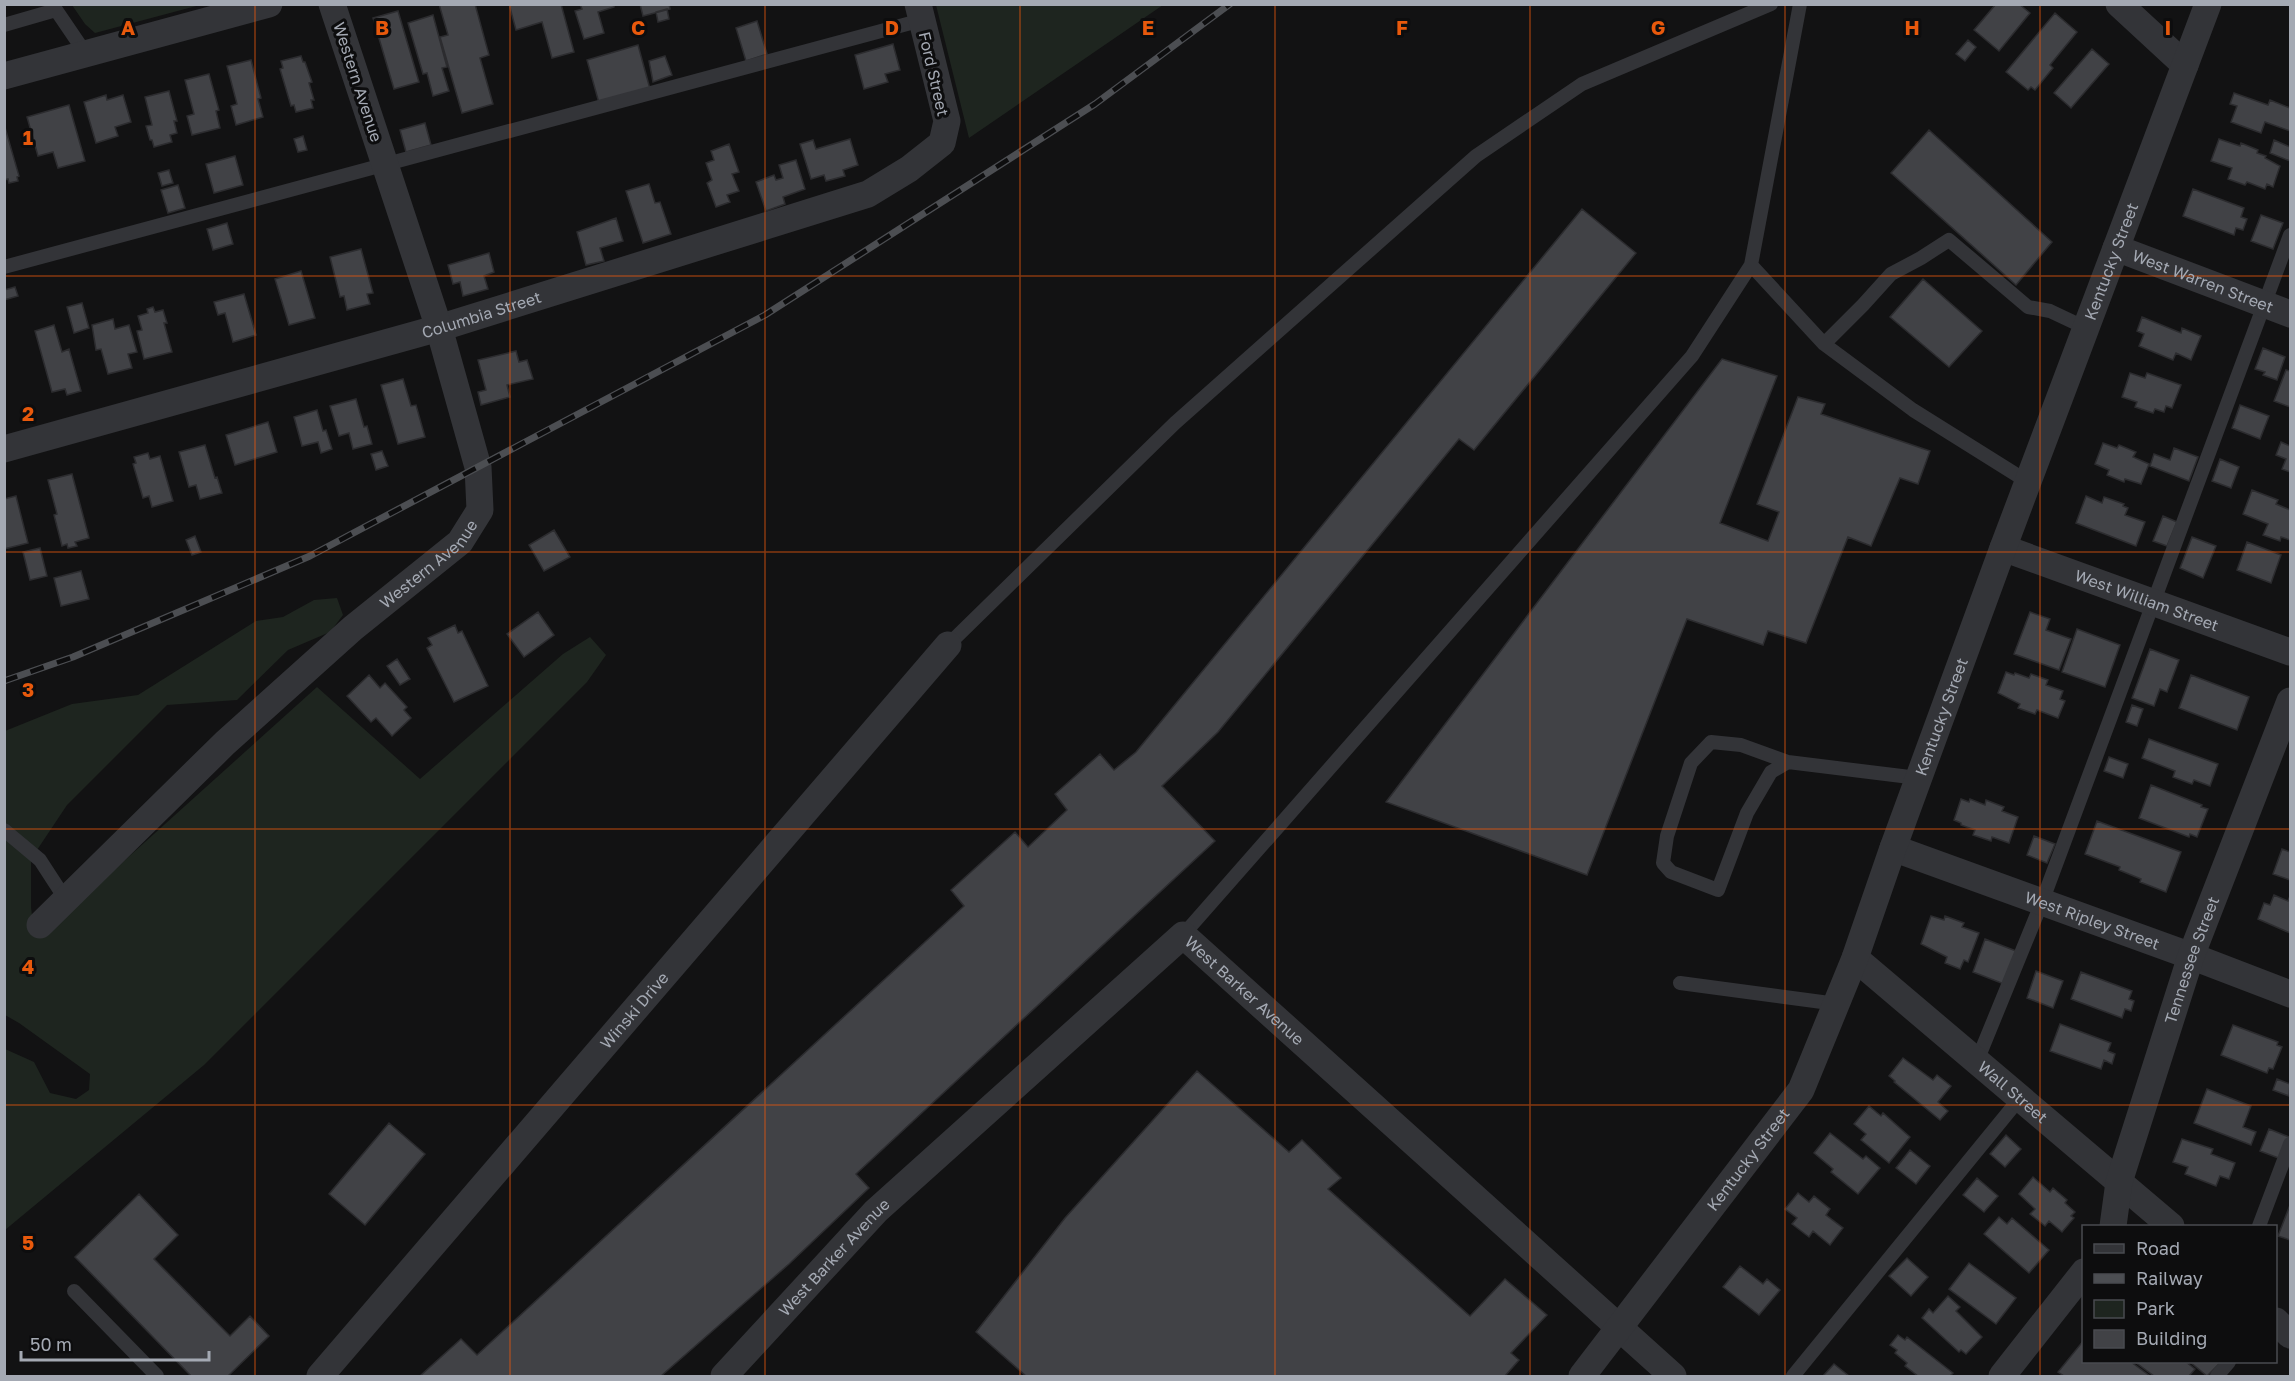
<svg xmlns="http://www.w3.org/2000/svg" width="2295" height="1381" viewBox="0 0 2295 1381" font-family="'Golos Text',sans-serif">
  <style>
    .green { fill: #1e251f }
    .building { fill: #414246; stroke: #2c2c2f; stroke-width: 1.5 }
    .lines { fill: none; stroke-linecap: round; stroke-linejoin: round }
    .service { stroke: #333438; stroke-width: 14 }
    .minor { stroke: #333438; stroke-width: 27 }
    .rail-casing { stroke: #4c4e52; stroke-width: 7 }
    .rail { stroke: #0d0d0e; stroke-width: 4.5; stroke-dasharray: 14; stroke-linecap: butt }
    .grid { fill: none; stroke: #e8590c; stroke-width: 1.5; stroke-opacity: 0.55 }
    .labels { text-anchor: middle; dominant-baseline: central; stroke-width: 6; stroke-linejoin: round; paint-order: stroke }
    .street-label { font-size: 16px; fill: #a4a9b3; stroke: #0d0d0e }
    .grid-label { font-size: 20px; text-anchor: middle; font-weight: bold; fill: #e8590c; stroke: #0d0d0e; stroke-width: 6; stroke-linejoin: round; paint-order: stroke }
  </style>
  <rect width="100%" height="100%" fill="#121213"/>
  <path class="green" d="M72,5H200L95,33L85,24Z
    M936,5V4L1163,5L969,138Z
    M337,598L343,615L330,632L288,650L237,700L167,705L67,805L31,859V907L34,933L53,925L317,687L420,779L563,654L590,637L606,655L587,682L204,1065L5,1230V1049L34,1062L50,1093L76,1099L89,1090L90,1074L19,1023L5,1015V731L72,704L138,695L256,621L283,617L314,600Z"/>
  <path class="building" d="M439,4H475L489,55L480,58L493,104L462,113L440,37L448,35Z
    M509,4H561L574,52L552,58L542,22L516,30Z
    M580,4H614V7L598,12L604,33L584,39L575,11L582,9Z
    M640,4H669L670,9L643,16Z
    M1996,4H2019L2030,13L1999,51L1974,30Z
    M667,9L669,19L658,22L656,12Z
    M398,11L419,82L394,89L373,18Z
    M2055,13L2077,32L2050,65L2053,68L2035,90L2031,87L2028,90L2006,72Z
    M433,15L447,67L442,68L449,91L433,96L427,73L423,74L408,23Z
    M757,21L767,54L746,61L736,28Z
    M1968,40L1976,47L1965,61L1956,54Z
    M893,44L900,70L885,74L888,82L864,89L855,55Z
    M638,45L650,89L599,103L587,60Z
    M2092,49L2109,64L2071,108L2054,93Z
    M301,56L303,62H305L312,82L309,83L314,100H311L313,108L296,112L294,105L291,106L280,69L283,68L281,61Z
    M665,56L672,75L653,82L649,61Z
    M251,60L261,98L258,99L263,117L236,125L231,106L237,104L227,66Z
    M209,74L219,110L216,111L220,128L192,135L187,116L194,114L185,80Z
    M169,91L177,121H174L177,133L170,135L172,142L154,147L152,140H150L146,126L152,125L145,97Z
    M2234,93L2268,105L2270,100L2290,108V131L2265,122L2261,133L2231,122L2237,106L2230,104Z
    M106,95L107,100L123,95L131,122L115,127L118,136L96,143L84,102Z
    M69,105L85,161L58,168L53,152L38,156L27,117Z
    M425,123L431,145L406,152L400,130Z
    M4,124L19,176L17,177L18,181L9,183L8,179L4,180Z
    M1929,130L2052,242L2016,285L1891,173Z
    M303,136L307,150L298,152L294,139Z
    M850,139L858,165L843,170L845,176L826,181L824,175L811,179L800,144L813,140L816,149Z
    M2219,139L2240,146L2241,143L2258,150L2257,153L2266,156L2265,158L2280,166L2273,187L2267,184L2265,189L2247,182L2245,185L2228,179L2232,168L2211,161Z
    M2274,140L2290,147V161L2270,153Z
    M729,144L739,172L732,174L739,191L727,195L730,202L716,207L707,183L712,180L706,163L714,160L711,151Z
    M235,156L243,185L214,193L206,164Z
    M796,160L805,189L783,197L785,204L766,211L756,182L774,175L776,180L783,178L779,165Z
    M169,170L173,183L162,186L158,173Z
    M649,184L655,203L660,202L671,234L643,243L626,191Z
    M178,185L185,208L168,213L161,190Z
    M2193,189L2244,208L2241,217L2247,219L2243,230L2236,228L2234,235L2183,216Z
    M1582,209L1636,253L1474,450L1459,439L1218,732L1162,786L1215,841L856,1174L869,1188L789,1264L661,1376H420L461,1339L477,1355L964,906L951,890L1015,832L1028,847L1067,810L1055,794L1100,754L1114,770L1136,752Z
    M2261,215L2283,223L2273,249L2251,241Z
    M616,218L623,241L600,248L604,261L586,265L577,232Z
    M227,223L233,244L213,250L207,229Z
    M361,249L373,293L367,294L370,304L347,310L344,296L340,297L330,257Z
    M489,253L494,272L484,276L488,289L463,296L460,282L453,284L448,265Z
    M301,271L315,318L289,325L275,279Z
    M1923,279L1982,331L1949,367L1890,317Z
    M15,287L18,296L4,300V290Z
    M244,294L256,335L233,342L225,313L218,315L214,302Z
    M82,303L89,328L74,333L67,307Z
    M153,307L155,312L163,310L167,323H164L172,352L144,359L137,331L142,330L138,316L148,313L147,309Z
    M2142,317L2181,333L2182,328L2201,336L2191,360L2176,353L2173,360L2139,346L2144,334L2137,331Z
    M113,319L115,329L129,325L137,352L128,354L132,368L108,374L101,349L96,350L92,325Z
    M54,325L62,352L69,349L81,391L67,395L65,389L52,392L35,331Z
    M2263,348L2285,357L2277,380L2263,375L2265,372L2255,369Z
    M516,351L519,362L527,360L533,379L507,385L510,397L481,405L478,392L486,390L478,360Z
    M1722,359L1777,376L1720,523L1768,541L1779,512L1757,504L1798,397L1825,404L1821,414L1930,451L1918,484L1900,478L1871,546L1848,537L1806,643L1768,631L1763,645L1687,619L1587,875L1386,802Z
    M2286,370L2290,371V407L2274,401Z
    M2130,373L2145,378L2147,373L2181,385L2172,408L2166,406L2164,412L2155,409L2153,413L2135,407L2137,402L2122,397Z
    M403,379L411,406L416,405L425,437L398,444L381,385Z
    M356,399L364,427L367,426L372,444L353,449L349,433L339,436L330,406Z
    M2240,405L2269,416L2260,439L2232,428Z
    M317,410L323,431L326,430L332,449L321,453L318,442L302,446L294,417Z
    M268,422L277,452L235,465L226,435Z
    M2281,442L2290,446V472L2282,469L2286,459L2276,455Z
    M2103,443L2117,448L2119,445L2136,452L2133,457L2149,464L2141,484L2125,479L2124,482L2107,475L2109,470L2095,464Z
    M205,445L215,478L217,477L222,493L200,499L196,485L189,487L179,452Z
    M2174,448L2198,457L2189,481L2150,466L2154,454L2170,460Z
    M382,451L388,466L376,470L371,454Z
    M148,453L150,459L160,456L173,501L152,507L149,496L143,498L133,464L136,463L134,457Z
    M2220,459L2239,467L2231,488L2212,481Z
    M72,474L89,538L75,542L77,546L68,548L67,544L62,546L54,515L57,514L48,480Z
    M2252,490L2278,500L2276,504L2290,510V540L2281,537L2280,541L2263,535L2268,524L2243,514Z
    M16,496L28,543L4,549V499Z
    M2086,496L2102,503L2104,497L2124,504L2123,506L2128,508L2125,515L2145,522L2136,546L2076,523Z
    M2163,516L2177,522L2167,546L2153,541Z
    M554,530L570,557L544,571L529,545Z
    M195,536L201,552L192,555L186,540Z
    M2192,537L2216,546L2203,578L2180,568Z
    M2247,542L2281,555L2271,583L2237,570Z
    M40,548L47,576L30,580L23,552Z
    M81,571L89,599L61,606L54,578Z
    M538,612L554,635L524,657L507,634Z
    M2030,612L2050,619L2046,630L2071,639L2059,670L2014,654Z
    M455,625L458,633L462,631L488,686L454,702L427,648L432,645L428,638Z
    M2077,629L2120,645L2105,687L2062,672Z
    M2150,649L2179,660L2167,692L2160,689L2154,706L2132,698Z
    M397,659L410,679L400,685L387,666Z
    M2006,672L2014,675L2015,673L2029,678L2031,674L2048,680L2046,685L2063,691L2060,699L2065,701L2058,718L2037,710L2035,714L2018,708L2020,704L1998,693Z
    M369,675L380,688L385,683L407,707L404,710L411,718L392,736L376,718L371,722L347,696Z
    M2191,675L2249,697L2237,730L2179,708Z
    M2132,705L2143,709L2137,726L2126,722Z
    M2149,739L2218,764L2210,786L2194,780L2192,784L2173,777L2175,771L2142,758Z
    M2109,757L2128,764L2123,778L2104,771Z
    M2151,785L2202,805L2201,807L2208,809L2197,837L2190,834L2189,837L2139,818Z
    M1961,799L1969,802L1970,799L1985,805L1986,800L2004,807L2002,811L2018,817L2009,843L1992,837L1991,841L1973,835L1975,830L1961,825V823L1954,820Z
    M2097,821L2181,852L2166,892L2140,882L2141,879L2119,870L2120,867L2085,854Z
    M2034,836L2055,844L2047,863L2027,855Z
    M2282,849L2290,852V880L2273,874Z
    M2274,895L2288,901L2290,896V933L2258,919L2264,903L2270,905Z
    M1931,916L1944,920L1945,916L1964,923L1962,927L1979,933L1968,962L1964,960L1960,969L1945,963L1947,957L1921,944Z
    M1985,939L2016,951L2004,984L1973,972Z
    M2036,971L2063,981L2053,1008L2027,998Z
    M2081,972L2132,991L2129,999L2134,1001L2131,1011L2125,1009L2122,1018L2071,999Z
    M2060,1024L2111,1043L2108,1051L2115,1054L2112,1064L2104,1060L2101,1069L2050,1051Z
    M2233,1025L2278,1042L2277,1045L2282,1047L2273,1069L2269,1068L2267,1073L2221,1055Z
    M1903,1058L1933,1080L1937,1075L1951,1086L1938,1102L1948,1111L1940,1120L1894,1082L1895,1081L1889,1076Z
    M1197,1071L1289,1152L1302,1140L1341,1178L1328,1189L1470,1316L1505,1279L1547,1315L1511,1353L1519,1360L1505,1376H1026L976,1332L1065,1218Z
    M2277,1079L2290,1084L2289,1096L2273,1090Z
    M2207,1089L2251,1106L2243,1127L2256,1132L2251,1145L2194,1123Z
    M1869,1106L1881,1116L1883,1113L1910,1137L1889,1163L1861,1140L1866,1134L1854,1124Z
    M389,1123L425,1154L365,1225L329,1194Z
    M2269,1129L2289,1137L2281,1159L2260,1151Z
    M1830,1133L1863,1159L1866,1156L1880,1168L1858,1194L1831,1172L1833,1169L1814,1153Z
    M2006,1135L2021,1149L2005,1167L1990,1154Z
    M2182,1139L2213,1149L2211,1154L2235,1163L2229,1179L2220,1176L2216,1186L2185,1174L2188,1167L2173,1162Z
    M1910,1150L1930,1166L1916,1184L1896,1168Z
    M2033,1177L2050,1192L2053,1188L2067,1200L2065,1203L2075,1212L2071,1216L2074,1218L2062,1232L2049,1221L2045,1226L2030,1214L2035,1209L2019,1194Z
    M1977,1178L1998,1196L1984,1212L1963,1195Z
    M1798,1193L1809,1202L1814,1196L1830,1209L1826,1215L1843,1228L1830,1245L1813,1231L1809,1237L1792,1224L1797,1218L1785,1209Z
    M139,1194L178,1235L154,1259L230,1336L250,1316L269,1336L228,1376H191L75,1257Z
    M2290,1205V1240L2278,1236Z
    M1999,1217L2007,1224L2012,1218L2049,1250L2029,1273L1984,1234Z
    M1907,1258L1928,1277L1911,1296L1889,1276Z
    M1969,1263L2016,1298L1996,1324L1949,1289Z
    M1740,1266L1763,1284L1767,1279L1780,1290L1759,1315L1723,1287Z
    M1948,1296L1960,1307L1956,1311L1982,1337L1966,1354L1961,1350L1959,1352L1922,1318L1929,1309L1933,1313Z
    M1898,1335L1905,1340L1907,1337L1953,1373L1950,1376H1918L1905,1366L1907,1363L1895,1353L1897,1350L1890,1345Z
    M2084,1340V1362H2131L2150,1376H2064L2058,1372Z
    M2135,1362H2186L2195,1369L2189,1376H2154Z
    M2190,1362H2221L2207,1376Z
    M1834,1364L1849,1376H1823Z"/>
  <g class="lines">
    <path class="service" d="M52,4L86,54
      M1800,4L1751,265L1824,344L1913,410L2028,482
      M4,25L56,10
      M4,267L922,20
      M1824,344L1863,305L1891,274L1921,258L1949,240L2028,307L2050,311L2086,328
      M948,645L1175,423L1476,156L1582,84L1771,4
      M1788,762L1771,772L1747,813L1718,890L1671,872L1663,863L1667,836L1691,763L1711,742L1741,745L1788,762L1918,778
      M4,830L40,860L66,900
      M1183,935L1692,356L1751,265
      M1680,983L1837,1004
      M1977,1061L2042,902L2290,235
      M2259,1226L2290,1144
      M74,1291L157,1376
      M1793,1376L2020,1098
      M2217,1376L2229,1362"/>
    <g class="minor">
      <path d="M2119,4L2185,65"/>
      <path d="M4,76L269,4"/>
      <path id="s1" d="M2116,248L2290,314"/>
      <path id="s2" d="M4,449L439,328L868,194L909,169L942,143L947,121L918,4"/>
      <path id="s3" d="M2003,548L2290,652"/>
      <path id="s4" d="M1893,848L2191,956L2290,994"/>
      <path id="s5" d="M40,925L225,743L353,628L460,542L480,510L478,467L439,328L332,4"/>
      <path id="s6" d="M1855,958L2171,1226"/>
      <path id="s7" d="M2113,1226L2119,1182L2191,956L2290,701"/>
      <path d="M2276,1321L2290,1335"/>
      <path id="s8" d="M320,1376L948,645"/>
      <path id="s9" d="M724,1376L876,1211L1183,935L1673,1376"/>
      <path id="s10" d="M1582,1376L1801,1090L1855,958L1893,848L2003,548L2208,4"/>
      <path d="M2002,1376L2084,1272"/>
    </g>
    <defs>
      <path id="rail" d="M4,681L73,657L310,556L765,315L1095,104L1230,4"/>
    </defs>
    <use href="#rail" class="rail-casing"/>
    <use href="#rail" class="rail"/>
  </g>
  <path class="grid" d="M255,4V1376M510,4V1376M765,4V1376M1020,4V1376M1275,4V1376M1530,4V1376M1785,4V1376M2040,4V1376M4,276H2290M4,552H2290M4,829H2290M4,1105H2290"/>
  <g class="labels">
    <g class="street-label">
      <text transform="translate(934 74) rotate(77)">Ford Street</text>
      <text transform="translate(358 82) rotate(72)">Western Avenue</text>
      <text stroke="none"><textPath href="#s10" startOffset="1245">Kentucky Street</textPath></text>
      <text stroke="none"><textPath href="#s1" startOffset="93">West Warren Street</textPath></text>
      <text stroke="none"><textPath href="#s2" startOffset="496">Columbia Street</textPath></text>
      <text stroke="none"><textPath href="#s5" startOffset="531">Western Avenue</textPath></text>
      <text stroke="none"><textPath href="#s3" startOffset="153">West William Street</textPath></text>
      <text stroke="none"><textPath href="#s10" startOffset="759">Kentucky Street</textPath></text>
      <text stroke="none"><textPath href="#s4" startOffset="212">West Ripley Street</textPath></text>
      <text stroke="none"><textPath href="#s7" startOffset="278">Tennessee Street</textPath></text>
      <text stroke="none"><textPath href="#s9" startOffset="720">West Barker Avenue</textPath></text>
      <text stroke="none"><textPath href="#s8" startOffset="482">Winski Drive</textPath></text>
      <text stroke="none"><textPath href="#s6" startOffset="207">Wall Street</textPath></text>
      <text stroke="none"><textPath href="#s10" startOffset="273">Kentucky Street</textPath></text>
      <text stroke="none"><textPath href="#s9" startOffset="162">West Barker Avenue</textPath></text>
    </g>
  </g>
  <g class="grid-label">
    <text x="128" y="35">A</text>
    <text x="382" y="35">B</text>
    <text x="638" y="35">C</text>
    <text x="892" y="35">D</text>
    <text x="1148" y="35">E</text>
    <text x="1402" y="35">F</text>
    <text x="1658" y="35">G</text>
    <text x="1912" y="35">H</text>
    <text x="2168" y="35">I</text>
    <text x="28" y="145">1</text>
    <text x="28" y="421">2</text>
    <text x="28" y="697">3</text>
    <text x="28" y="974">4</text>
    <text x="28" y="1250">5</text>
  </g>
  <rect width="2295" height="1381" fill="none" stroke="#a4a9b3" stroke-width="12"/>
  <rect x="2082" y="1225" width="195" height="138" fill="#0d0d0e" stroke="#494b50" stroke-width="1.5"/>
  <rect x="2094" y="1244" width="30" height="9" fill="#333438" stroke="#494b50" stroke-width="1.5"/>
  <text x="2136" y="1255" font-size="18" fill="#a4a9b3">Road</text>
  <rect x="2094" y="1274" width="30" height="9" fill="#4c4e52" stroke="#494b50" stroke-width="1.5"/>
  <text x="2136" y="1285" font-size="18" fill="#a4a9b3">Railway</text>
  <rect x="2094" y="1300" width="30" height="18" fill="#1e251f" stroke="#494b50" stroke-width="1.5"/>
  <text x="2136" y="1315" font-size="18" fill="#a4a9b3">Park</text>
  <rect x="2094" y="1330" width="30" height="18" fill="#414246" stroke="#494b50" stroke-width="1.5"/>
  <text x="2136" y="1345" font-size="18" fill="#a4a9b3">Building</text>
  <path d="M21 1351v9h188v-9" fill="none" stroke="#a4a9b3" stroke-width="3"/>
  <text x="30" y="1351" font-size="18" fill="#a4a9b3" stroke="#0d0d0e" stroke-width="4.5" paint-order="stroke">50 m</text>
</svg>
